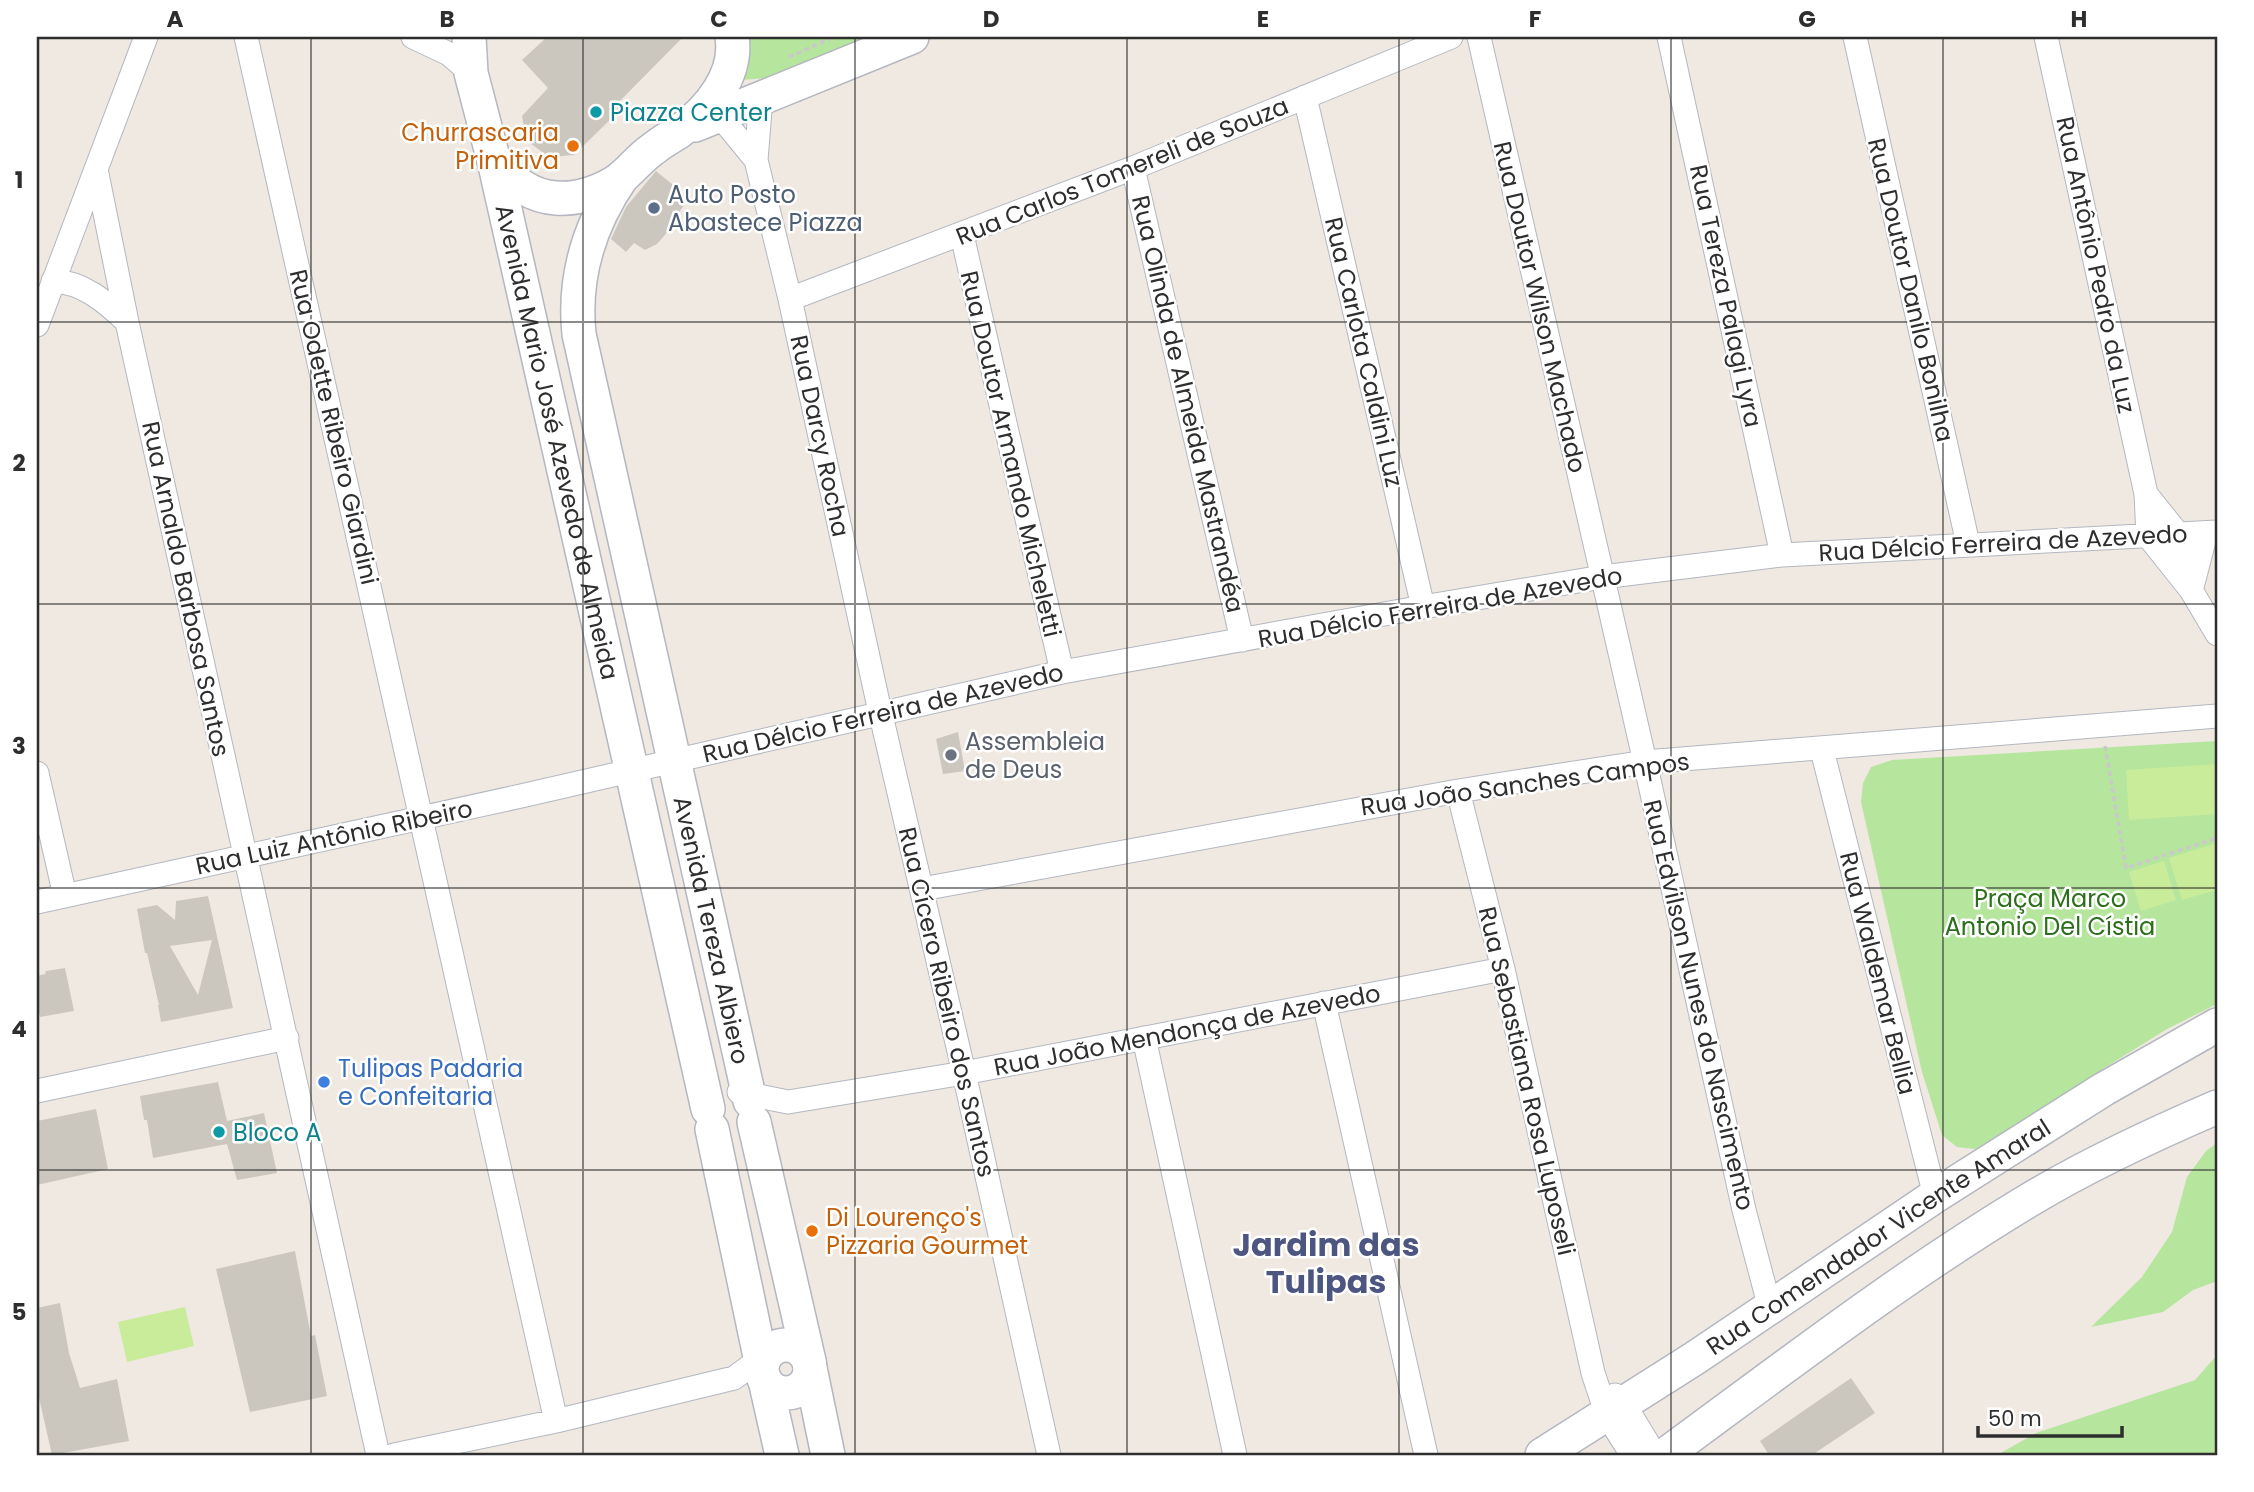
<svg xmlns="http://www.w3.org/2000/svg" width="2254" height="1492" viewBox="0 0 2254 1492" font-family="Poppins,sans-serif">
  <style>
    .green { fill: #b6e59e }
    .pitch { fill: #c9ec9a }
    .building { fill: #cbc7bf; fill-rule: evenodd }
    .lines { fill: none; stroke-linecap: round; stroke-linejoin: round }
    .street-casing { stroke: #b4b7c1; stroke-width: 25 }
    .secondary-casing { stroke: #b4b7c1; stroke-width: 36 }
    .path { stroke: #c9c9c9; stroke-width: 3.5; stroke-dasharray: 5 3.5; stroke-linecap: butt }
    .street { stroke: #fff; stroke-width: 23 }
    .secondary { stroke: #fff; stroke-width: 33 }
    .grid { fill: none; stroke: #2e2e2e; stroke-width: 2; stroke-opacity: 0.55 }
    .culture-dot { fill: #0f9aa8; stroke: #fff; stroke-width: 2.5 }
    .food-dot { fill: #e8710a; stroke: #fff; stroke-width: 2.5 }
    .service-dot { fill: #5c6f8a; stroke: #fff; stroke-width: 2.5 }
    .worship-dot { fill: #6b7280; stroke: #fff; stroke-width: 2.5 }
    .shop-dot { fill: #3f7fe0; stroke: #fff; stroke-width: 2.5 }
    .labels { text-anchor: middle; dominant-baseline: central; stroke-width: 5; stroke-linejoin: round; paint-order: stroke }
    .culture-label { font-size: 24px; fill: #0d838f; stroke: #fff; text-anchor: start }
    .food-label { font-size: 24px; fill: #c56008; stroke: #fff; text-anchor: end }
    .street-label { font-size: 24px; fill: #2e2e2e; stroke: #fff }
    .service-label { font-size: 24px; fill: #4e5e75; stroke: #fff; text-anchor: start }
    .worship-label { font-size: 24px; fill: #5b616d; stroke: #fff; text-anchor: start }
    .park-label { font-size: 24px; fill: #2c6e1b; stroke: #fff }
    .shop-label { font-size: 24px; fill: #366cbe; stroke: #fff; text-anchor: start }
    .district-label { font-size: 32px; font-weight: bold; fill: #4d5680; stroke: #fff }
    .neatline { fill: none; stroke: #2e2e2e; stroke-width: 2.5 }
    .grid-label { font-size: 23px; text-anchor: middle; font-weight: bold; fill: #2e2e2e }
  </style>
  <rect width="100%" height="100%" fill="#efe9e1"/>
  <path class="green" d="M746,37H879L769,78L742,80Z
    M2217,741V1004L2167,1029L2101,1070L1984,1150L1957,1147L1942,1135L1922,1072L1861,802L1863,783L1871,767L1892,760Z
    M2217,1143V1281L2193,1290L2163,1312L2091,1327L2142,1277L2172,1232L2187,1177L2206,1151Z
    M2217,1355V1455H1997L2036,1433L2195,1380Z"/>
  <path class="pitch" d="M2217,764V814L2129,820L2126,770Z
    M2217,843V890L2182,900L2169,858Z
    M2164,861L2176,900L2141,911L2129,872Z
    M185,1307L194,1346L127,1362L118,1322Z"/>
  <path class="building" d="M547,37H683L617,104L622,108L574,155L549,157L526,140L522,116L548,88L522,60Z
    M656,171L689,198L675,218L678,220L657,244L645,250L634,243L626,252L611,239L626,207Z
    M958,732L965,771L943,774L936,739Z
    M208,896L233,1008L161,1022L158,1005H159L147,953H145L137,909L157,905L175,920L176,901ZM212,940L198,995L170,946Z
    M65,968L74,1011L40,1017L39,1013L37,1014V976L45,974L46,971Z
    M218,1082L227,1121L264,1113L277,1173L237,1180L227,1144L153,1158L147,1120H144L140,1096Z
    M96,1109L108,1169L37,1185V1121Z
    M295,1251L311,1336L315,1335L327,1396L250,1412L216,1269Z
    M60,1303L69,1353L80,1388L117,1379L129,1441L52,1455L37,1389V1308Z
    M1851,1378L1875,1413L1812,1455H1769L1760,1441Z"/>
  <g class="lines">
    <defs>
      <path id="street" d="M246,37L556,1421
        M413,37L449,54L471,73
        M1479,37L1645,762L1744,1210L1770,1308
        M1669,37L1782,555
        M1855,37L1968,544
        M2046,37L2146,494L2148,536L2191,590L2217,634
        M1305,97L1423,607
        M761,98L756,160L790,299L877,698L964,1073L1049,1455
        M719,115L756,160
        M1133,168L1242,640
        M96,169L127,322L378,1455
        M962,235L1062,672
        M53,281C83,282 106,302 127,322
        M790,299L1133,168L1451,37
        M37,325L146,37
        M2146,494L2178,534L2189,583
        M2192,587L2206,533
        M1822,750L1935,1196
        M37,773L65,896
        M1458,791L1503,969L1593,1373L1607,1415L1632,1455
        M922,889L1458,791L1645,762L2217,716
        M37,902L521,796L1062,672L1423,607L1602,577L1782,555L2217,532
        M1324,1003L1426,1455
        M1144,1038L1235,1455
        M37,1091L287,1038
        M739,1092L788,1102L964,1073L1503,969
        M1615,1395L1624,1404L1655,1455
        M394,1455L556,1421L734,1378L768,1353"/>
      <g id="secondary">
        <path id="s1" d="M469,37L471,73L495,165L708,1109"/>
        <path d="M695,125L912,37"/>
        <path d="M495,165C512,181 532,197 556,198C577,200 604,191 621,178C632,169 641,157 653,149C661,142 671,137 680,131C709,110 738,75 732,37"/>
        <path id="s2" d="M622,177C589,225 573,276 579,334L750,1101"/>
        <path d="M754,1122L809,1361"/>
        <path d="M712,1129L762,1366"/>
        <circle cx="786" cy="1369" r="24"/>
        <path d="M810,1368L828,1455"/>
        <path d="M765,1380L782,1455"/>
        <path id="s3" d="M1542,1455L1695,1358L1935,1196L2104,1089L2217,1025"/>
        <path d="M1665,1455C1785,1367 1904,1275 2031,1199C2091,1163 2154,1134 2217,1107"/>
      </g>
    </defs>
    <use href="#street" class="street-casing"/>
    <use href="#secondary" class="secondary-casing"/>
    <path class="path" d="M789,57L834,37
      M2105,746L2126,868L2217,838"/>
    <use href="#street" class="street"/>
    <use href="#secondary" class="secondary"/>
  </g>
  <path class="grid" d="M311,37V1455M583,37V1455M855,37V1455M1127,37V1455M1399,37V1455M1671,37V1455M1943,37V1455M37,322H2217M37,604H2217M37,888H2217M37,1170H2217"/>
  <g class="culture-dot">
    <circle cx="596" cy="112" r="7"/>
    <circle cx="219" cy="1132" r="7"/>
  </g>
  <g class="food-dot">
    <circle cx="573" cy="146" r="7"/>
    <circle cx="812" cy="1231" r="7"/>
  </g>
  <circle class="service-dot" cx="654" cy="208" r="7"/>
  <circle class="worship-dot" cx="951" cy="755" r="7"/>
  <circle class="shop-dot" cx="324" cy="1082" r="7"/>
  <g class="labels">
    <g class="culture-label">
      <text x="610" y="112">Piazza Center</text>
      <text x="233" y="1132">Bloco A</text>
    </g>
    <g class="food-label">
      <text x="559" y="132">Churrascaria<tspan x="559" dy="28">Primitiva</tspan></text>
      <text x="826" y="1217" text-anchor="start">Di Lourenço's<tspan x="826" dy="28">Pizzaria Gourmet</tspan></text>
    </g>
    <g class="street-label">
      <text transform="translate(1122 171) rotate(-22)">Rua Carlos Tomereli de Souza</text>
      <text transform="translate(2096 265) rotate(78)">Rua Antônio Pedro da Luz</text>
      <text transform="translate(1911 290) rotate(77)">Rua Doutor Danilo Bonilha</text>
      <text transform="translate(1726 296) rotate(78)">Rua Tereza Palagi Lyra</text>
      <text transform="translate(1540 307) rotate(77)">Rua Doutor Wilson Machado</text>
      <text transform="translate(1364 352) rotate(77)">Rua Carlota Caldini Luz</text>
      <text transform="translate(1188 404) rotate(77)">Rua Olinda de Almeida Mastrandéa</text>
      <text transform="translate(334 427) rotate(77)">Rua Odette Ribeiro Giardini</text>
      <text transform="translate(820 436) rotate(78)">Rua Darcy Rocha</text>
      <text stroke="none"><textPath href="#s1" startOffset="415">Avenida Mario José Azevedo de Almeida</textPath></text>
      <text transform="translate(1011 454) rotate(77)">Rua Doutor Armando Micheletti</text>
      <text transform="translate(2003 543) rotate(-3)">Rua Délcio Ferreira de Azevedo</text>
      <text transform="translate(186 589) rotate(78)">Rua Arnaldo Barbosa Santos</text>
      <text transform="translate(1440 607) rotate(-10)">Rua Délcio Ferreira de Azevedo</text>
      <text transform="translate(883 713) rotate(-13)">Rua Délcio Ferreira de Azevedo</text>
      <text transform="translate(1525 784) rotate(-8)">Rua João Sanches Campos</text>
      <text transform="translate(334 837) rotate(-12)">Rua Luiz Antônio Ribeiro</text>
      <text stroke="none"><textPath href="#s2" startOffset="777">Avenida Tereza Albiero</textPath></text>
      <text transform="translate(1878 973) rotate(76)">Rua Waldemar Bellia</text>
      <text transform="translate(947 1002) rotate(77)">Rua Cícero Ribeiro dos Santos</text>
      <text transform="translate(1699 1005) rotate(77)">Rua Edvilson Nunes do Nascimento</text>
      <text transform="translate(1187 1030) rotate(-11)">Rua João Mendonça de Azevedo</text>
      <text transform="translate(1527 1081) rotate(77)">Rua Sebastiana Rosa Luposeli</text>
      <text stroke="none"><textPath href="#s3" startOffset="401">Rua Comendador Vicente Amaral</textPath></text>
    </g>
    <g class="service-label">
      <text x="668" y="194">Auto Posto<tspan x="668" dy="28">Abastece Piazza</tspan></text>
    </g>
    <g class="worship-label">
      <text x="965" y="741">Assembleia<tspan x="965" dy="28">de Deus</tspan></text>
    </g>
    <g class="park-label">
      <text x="2050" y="898">Praça Marco<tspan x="2050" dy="28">Antonio Del Cístia</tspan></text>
    </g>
    <g class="shop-label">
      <text x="338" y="1068">Tulipas Padaria<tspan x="338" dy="28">e Confeitaria</tspan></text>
    </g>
    <g class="district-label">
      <text x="1326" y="1244">Jardim das<tspan x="1326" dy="37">Tulipas</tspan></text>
    </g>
  </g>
  <rect width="2254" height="1492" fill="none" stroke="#ffffff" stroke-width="77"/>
  <path d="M1978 1426v10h144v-10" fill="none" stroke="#2e2e2e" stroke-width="3.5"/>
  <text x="1988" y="1426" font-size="21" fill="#2e2e2e" stroke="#ffffff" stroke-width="5" paint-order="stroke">50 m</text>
  <rect x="38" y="38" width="2178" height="1416" class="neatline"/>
  <g class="grid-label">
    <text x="175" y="27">A</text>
    <text x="447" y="27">B</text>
    <text x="719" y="27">C</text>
    <text x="991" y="27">D</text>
    <text x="1263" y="27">E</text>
    <text x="1535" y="27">F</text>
    <text x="1807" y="27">G</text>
    <text x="2079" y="27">H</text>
    <text x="19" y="188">1</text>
    <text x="19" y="471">2</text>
    <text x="19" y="754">3</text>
    <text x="19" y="1037">4</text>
    <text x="19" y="1320">5</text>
  </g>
</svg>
